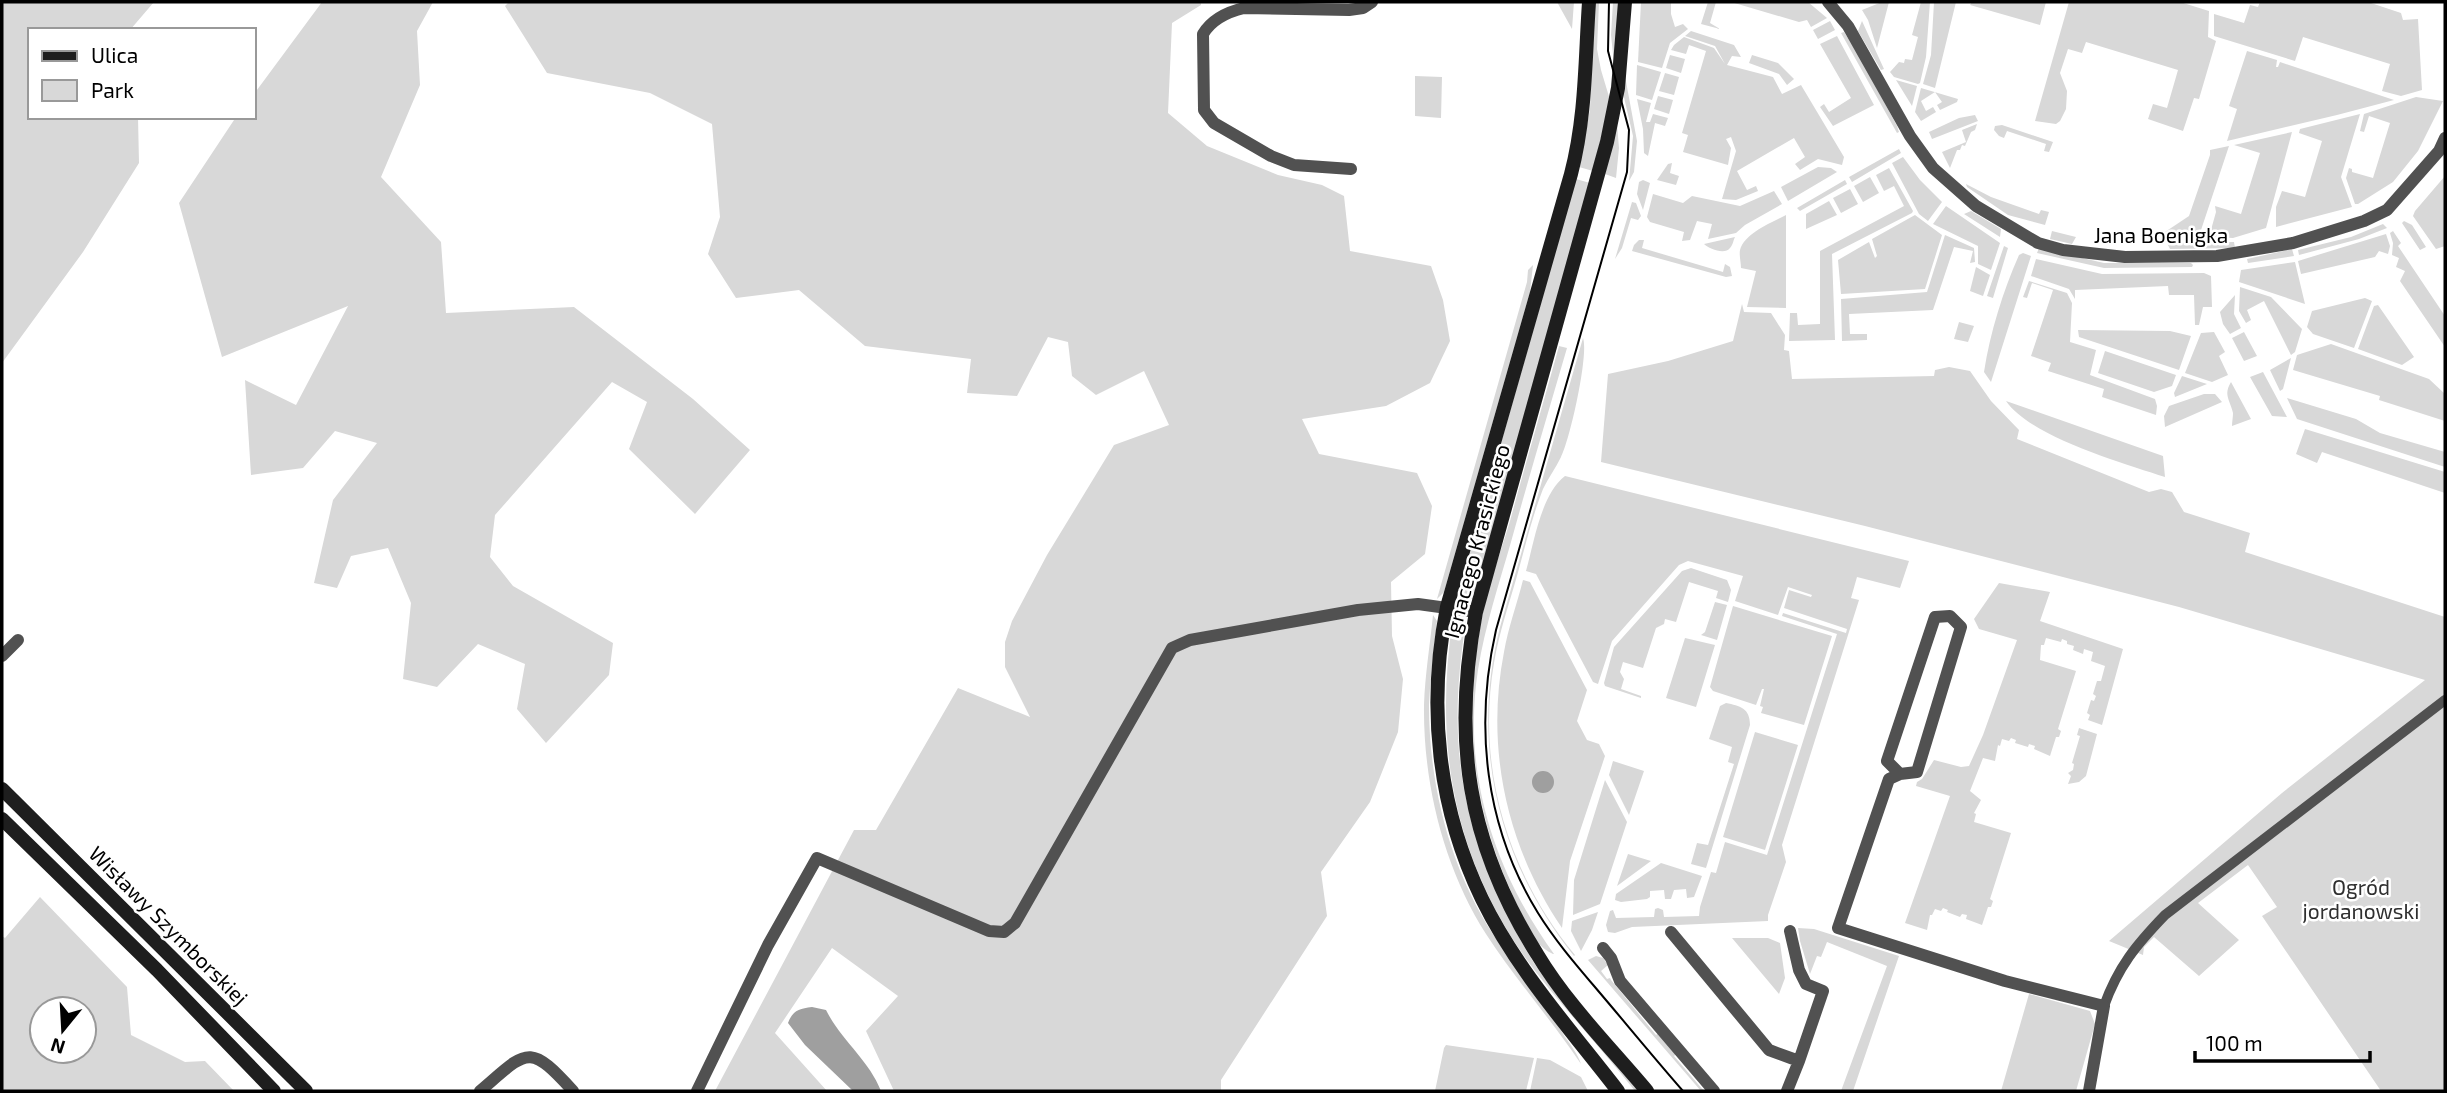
<svg xmlns="http://www.w3.org/2000/svg" width="2447" height="1093" viewBox="0 0 2447 1093" font-family="'Exo 2',sans-serif">
  <style>
    .green { fill: #d8d8d8; fill-rule: evenodd }
    .water { fill: #9f9f9f }
    .lines { fill: none; stroke-linecap: round; stroke-linejoin: round }
    .pedestrian { stroke: #515151; stroke-width: 10 }
    .minor { stroke: #515151; stroke-width: 12 }
    .secondary { stroke: #1e1e1e; stroke-width: 14 }
    .tram { stroke: #000; stroke-width: 2 }
    .labels { text-anchor: middle; dominant-baseline: central; stroke-width: 5; stroke-linejoin: round; paint-order: stroke }
    .street-label { font-size: 21px; fill: #000; stroke: #fff }
    .park-label { font-size: 21px; fill: #2f2f2f; stroke: #fff }
  </style>
  <rect width="100%" height="100%" fill="#fff"/>
  <path class="green" d="M2,2H154L130,30H30V117H138L139,163L83,252L2,363Z
    M322,2H433L417,31L420,85L381,177L441,242L446,313L574,307L693,399L750,450L695,514L629,449L647,402L612,382L495,515L490,557L513,586L613,643L609,675L546,743L517,709L525,664L478,644L437,687L403,679L411,603L388,548L351,556L337,588L314,583L333,500L377,443L335,431L303,468L251,475L245,380L296,405L348,306L222,357L179,203L236,117H254V94Z
    M509,2H1201V5L1172,23L1168,113L1207,146L1278,175L1322,185L1344,196L1350,251L1431,266L1443,300L1450,341L1430,383L1386,406L1302,419L1319,454L1417,473L1432,506L1425,554L1391,582L1392,636L1403,679L1398,732L1370,802L1321,872L1327,916L1221,1080V1091H894L866,1031L898,996L832,948L775,1033L827,1091H715L854,830H876L958,688L1030,717L1005,667V642L1012,621L1047,555L1114,445L1169,425L1144,371L1096,395L1072,376L1068,342L1048,337L1017,396L967,393L971,359L865,346L799,290L736,298L708,254L720,217L712,124L650,93L547,73L505,6Z
    M1557,2H1574L1572,29Z
    M1594,2H1599L1597,49L1601,70L1610,100L1593,171L1579,167L1590,109Z
    M1613,2H1619L1614,64L1611,35Z
    M1641,2H1680L1671,3V14L1675,27L1683,24L1688,29L1670,43L1662,68L1638,62Z
    M1708,2H1716L1710,23L1720,29L1701,24Z
    M1731,2H1808L1827,18L1811,27L1807,20L1799,22Z
    M1882,2H1889L1877,48L1868,20L1862,10Z
    M1921,2H1930L1926,57L1920,83L1918,84L1894,77L1890,72L1899,62L1904,63L1905,59L1912,60L1918,37L1912,35Z
    M1934,2H1956L1935,88L1923,84L1931,55Z
    M1972,2H2046L2040,25L1970,5Z
    M2069,2H2180L2209,11L2208,37L2216,41L2199,99L2194,98L2183,131L2148,119L2153,104L2167,108L2178,70L2086,42L2082,53L2068,49L2060,73L2067,91L2066,109L2060,121L2056,124L2035,121Z
    M2260,2H2368L2401,13L2403,20L2418,19L2422,90L2401,96L2382,91L2390,64L2303,37L2295,61L2214,36V14L2244,23L2250,5L2258,7Z
    M1830,21L1835,30L1818,39L1813,30Z
    M1862,21L1884,69L1881,70L1858,31Z
    M1691,31L1734,45L1741,57L1732,56L1727,65L1773,77L1782,94L1801,85L1844,157L1842,165L1818,159L1800,170L1795,164L1805,157L1794,138L1737,171L1747,190L1756,186L1758,191L1736,200L1722,199L1736,151L1731,137L1726,139L1731,148L1728,165L1683,152L1688,135L1682,133L1706,51L1689,45L1686,54L1671,50L1674,45L1684,37L1714,48L1725,64L1715,46L1685,36Z
    M1844,32L1860,57L1897,126L1899,132L1897,133L1841,33Z
    M1837,36L1874,105L1833,126L1820,107L1824,104L1829,112L1851,98L1820,44Z
    M2247,51L2277,60L2276,67H2278L2280,62L2394,100L2337,115L2227,141L2237,109L2229,106Z
    M1670,55L1685,59L1681,73L1666,68Z
    M1752,55L1778,63L1794,79L1787,85L1779,74L1749,63Z
    M1637,65L1661,72L1652,100L1636,95Z
    M1665,73L1679,77L1674,95L1659,91Z
    M1415,76L1442,77L1441,118L1415,116Z
    M1625,76L1637,141L1634,172L1629,181L1633,136L1623,93Z
    M1896,80L1917,86L1912,106Z
    M1921,88L1958,99L1957,102L1940,110L1937,105L1942,102L1935,92L1921,101L1926,111L1933,107L1936,112L1921,121L1915,112Z
    M1658,96L1673,100L1669,114L1654,109Z
    M2416,97L2443,101L2418,151L2393,182L2358,204H2355L2346,178L2349,168L2352,169V172L2373,178L2390,123L2369,116L2364,132L2360,131L2364,114Z
    M1637,99L1651,103L1646,122H1650L1653,114L1668,118L1665,126L1655,123L1648,156L1644,153L1643,129Z
    M2360,114L2341,177L2352,207L2276,227V207L2282,191L2305,197L2322,141L2299,133L2300,129Z
    M1975,115L1978,121L1932,139L1929,132L1959,118Z
    M1617,124L1619,148L1616,178L1605,174Z
    M1977,124L1975,130L1971,132L1965,146L1962,145L1960,150H1957L1950,168L1942,152L1966,142L1962,130Z
    M2002,125L2053,142L2049,152L2044,151L2046,144L2007,131L2004,138L1999,136L1994,130L1995,126Z
    M2292,132L2266,228L2233,238L2209,237L2216,212L2215,206L2241,214L2260,153L2234,145Z
    M2229,146L2199,236L2165,237V232L2189,216L2210,155V150Z
    M1899,149L1901,153L1852,182L1849,177Z
    M1903,157L1920,180L1942,202L1928,221L1919,214L1892,163Z
    M1672,163L1670,173L1679,176L1676,185L1657,180L1668,164Z
    M1818,167L1831,168L1837,172L1788,201L1781,187Z
    M1889,168L1913,211L1912,213L1832,254L1835,340L1789,341L1790,313H1797L1798,325L1820,324V251L1904,206L1894,186L1884,191L1876,175Z
    M2445,176V246L2436,249L2413,216L2415,211Z
    M1870,177L1879,193L1863,202L1854,186Z
    M1576,179L1590,183L1473,599H1463L1458,595Z
    M1643,180L1650,183L1643,210L1637,194L1639,182Z
    M1845,180L1847,184L1800,211L1797,208Z
    M1966,184L1991,197L2039,214L2041,210L2049,212L2045,225L2008,215L1967,187Z
    M1850,189L1858,204L1841,213L1833,198Z
    M1774,191L1782,204L1745,225L1736,233L1708,239L1712,224L1697,221L1690,240L1682,241L1684,232L1650,222L1647,217L1653,194L1683,203L1692,196L1740,206Z
    M1829,201L1837,215L1806,229V214Z
    M1632,202L1636,203L1641,216L1638,220L1631,218L1622,248L1615,259Z
    M1946,206L2000,243L1991,270L1978,264V246L1933,224Z
    M1971,211L2001,229L2000,237L1964,214Z
    M1786,215V308L1747,307L1756,271L1741,268C1741,263 1739,255 1740,250C1745,233 1771,223 1786,215Z
    M1915,215L1942,235L1925,289L1841,294L1838,260L1869,242L1875,258L1877,256L1872,239Z
    M2404,221L2412,225L2426,247L2420,250L2402,223Z
    M2383,224L2387,228L2359,239L2299,255L2298,250L2351,237Z
    M2052,231L2076,237L2072,244L2050,239Z
    M2393,231L2401,243L2398,246L2445,316V347L2400,281L2405,271L2396,267L2399,258L2392,255L2393,243L2390,233Z
    M2386,234L2390,246L2388,254L2379,251L2375,257L2301,274L2298,261Z
    M1945,235L1974,248L1975,262L1970,263L1973,251L1954,247L1933,310L1849,314L1850,334H1867V340L1842,341L1841,299L1927,292Z
    M1735,237C1733,241 1733,245 1730,248C1725,255 1709,249 1704,244Z
    M1639,240H1644L1642,248L1723,272L1725,264L1730,267L1732,276L1726,277L1632,251L1634,245Z
    M2234,242L2235,248L2170,249L2167,243Z
    M2004,246L2008,248L1993,298L1987,296Z
    M2039,248L2104,263H2191L2193,265L2192,267L2104,268L2037,253Z
    M2292,249L2294,256L2248,263L2247,259Z
    M2023,253L2031,256L1991,382L1984,372C1990,333 2003,291 2019,255Z
    M2036,259L2102,274L2204,273L2211,276L2212,307H2203L2199,325H2195L2194,295H2169L2168,286L2075,290V299L2069,289L2031,276Z
    M2295,262L2305,304L2239,282L2241,270Z
    M1533,265L1530,292L1444,592L1437,599L1527,282L1528,270Z
    M1976,267L1990,275L1983,296L1970,291Z
    M2029,281L2067,293L2072,303L2070,342L2096,350L2090,375L2155,399L2157,406L2156,415L2102,397L2104,389L2048,371L2051,363L2031,356L2053,290L2032,283L2027,298L2023,297Z
    M2240,287L2271,297L2302,329L2295,352L2291,355L2264,301L2247,310L2251,320L2246,323L2239,311Z
    M2235,295L2234,314L2241,328L2230,334L2223,324L2220,312Z
    M2365,298L2372,301L2354,348L2313,334L2307,327L2312,311Z
    M1742,304L1744,312L1771,313L1785,335L1784,350L1789,351L1792,379L1934,376L1935,370L1949,367L1970,371L1991,401L2019,430L2017,439L2149,492L2161,489L2172,492L2184,512L2250,533L2245,552L2445,617V1091H2381L2262,916L2277,907L2248,865L2198,903L2239,940L2199,976L2154,937L2144,947L2143,955L2109,941L2282,793L2425,680L2179,607L1865,526L1601,462L1608,374L1668,361L1733,341Z
    M2378,305L2414,357L2402,365L2358,349L2374,306Z
    M1959,322L1974,326L1968,342L1954,339Z
    M2078,330L2170,331L2191,336L2179,370L2079,337Z
    M2214,332L2225,352L2219,356L2228,375L2212,382L2185,373L2201,333Z
    M2244,332L2257,356L2244,361L2232,338Z
    M1583,338C1589,354 1570,440 1561,457C1556,468 1548,478 1543,489C1532,517 1525,547 1517,576C1509,604 1499,633 1494,663C1476,768 1508,874 1575,955L1574,956C1498,862 1470,745 1500,627Z
    M2331,344L2429,379L2445,394V421L2379,400L2380,396L2293,370L2297,355Z
    M1559,346L1567,348C1548,413 1529,477 1511,542C1499,584 1485,626 1478,670C1462,773 1494,871 1554,954H1553C1530,944 1520,910 1510,889C1471,802 1464,716 1481,623C1487,589 1500,554 1510,521C1526,462 1543,404 1559,346Z
    M2105,351L2176,375L2172,386L2154,392L2098,373Z
    M2291,358L2283,389L2280,391L2270,370Z
    M2263,372L2287,417L2272,416L2250,377Z
    M2182,376L2207,384L2175,397L2174,393Z
    M2231,382L2251,419L2232,426C2232,422 2233,417 2233,413C2230,400 2223,395 2231,382Z
    M2204,394H2215L2222,402L2165,427L2164,416L2169,406Z
    M2287,398L2356,419L2380,433L2445,452V467L2297,419Z
    M2006,401L2163,456L2165,477C2122,463 2031,437 2006,401Z
    M2305,429L2445,472V493L2322,452L2317,463L2296,454Z
    M1565,476L1909,561L1900,588L1857,577L1851,598L1859,600L1782,845L1786,862L1768,915V921L1632,927L1615,933L1608,932L1606,925L1610,911L1613,910L1616,918L1654,917L1655,909L1658,908L1663,910L1664,917L1699,916L1700,907L1711,872L1716,873L1725,842L1767,855L1837,634L1782,616L1783,613L1846,633L1847,629L1784,608L1789,590L1811,597L1812,595L1788,587L1778,615L1735,601L1743,576L1688,561L1679,565L1612,641L1598,684L1593,682L1536,574L1526,571C1534,543 1541,494 1565,476Z
    M1691,568L1727,580L1731,590L1728,602L1716,598L1718,591L1689,582L1676,622L1665,619L1664,624L1656,628L1643,668L1623,662L1620,672L1624,679L1621,689L1641,696V698L1605,686L1604,683L1614,647L1682,571Z
    M1523,580L1530,582L1587,690L1577,721L1587,740L1599,744L1605,756L1570,861L1562,928C1507,847 1485,749 1504,652C1508,628 1517,604 1523,580Z
    M1999,583L2050,592L2040,621L2123,649L2102,725L2088,720L2090,715L2087,713L2091,700L2094,701L2096,696L2093,694L2097,681H2101L2105,666L2091,661L2093,652L2084,649L2083,654L2073,650L2074,646L2067,644V641L2062,639L2061,642L2046,638L2044,645H2041L2040,660L2076,671L2058,729L2061,731L2059,737H2056L2050,756L2034,749L2035,746L2029,744L2028,747L2015,743L2016,740L2011,738L2009,741L2002,739L2000,746L1998,745L1995,761L1983,758L1970,791L1981,800L1974,813L1976,814L1974,822L2011,833L1990,899L1993,901L1991,907H1988L1982,925L1966,919L1967,915L1962,914L1960,917L1947,912L1948,910L1943,908L1941,911L1935,909L1932,915H1930L1927,930L1905,923L1950,796L1916,786L1917,782L1922,779L1934,760L1961,767L1969,766L1983,735L2017,640L1979,629L1974,619Z
    M1715,602L1727,605L1717,640L1701,635L1705,632Z
    M1733,606L1832,636L1804,725L1761,713L1763,707L1760,706L1764,689H1762L1756,705L1713,691L1710,687Z
    M1433,615L1437,621C1434,649 1430,677 1429,705C1429,789 1452,877 1501,946C1522,976 1546,1005 1565,1037C1571,1045 1578,1055 1581,1064C1551,1019 1515,979 1486,934C1444,868 1423,784 1424,705C1425,675 1430,645 1433,615Z
    M1453,618H1462L1466,621C1450,723 1455,797 1497,892C1509,920 1523,947 1540,972C1570,1014 1606,1052 1639,1091H1635C1599,1045 1558,1003 1524,956C1452,852 1434,741 1453,618Z
    M1685,638L1715,645L1696,707L1666,698Z
    M1726,703C1740,706 1750,708 1750,725L1706,868L1691,864L1697,843L1708,845L1734,764L1728,762L1732,747L1709,739L1720,706Z
    M2079,728L2097,734L2086,776L2079,782L2068,784L2071,776L2068,773L2073,770L2074,764L2072,763L2080,736L2077,735Z
    M1755,732L1798,745L1765,850L1723,837Z
    M1613,761L1644,771L1629,815L1609,775Z
    M1605,780L1627,822L1600,904L1573,915L1574,880Z
    M1628,854L1651,861L1617,886Z
    M1661,863L1702,876L1694,897L1687,898L1686,889L1674,890L1671,899H1665L1664,890L1650,891V897L1647,899L1621,902L1615,900L1616,894Z
    M40,897L127,987L131,1035L185,1062L205,1061L234,1091H2V936L5,938ZM42,1009H84V1051H42Z
    M1598,912L1592,930L1581,951L1571,931L1572,921Z
    M1798,928L1814,929L1899,956L1853,1091H1841L1887,966L1827,942L1821,957L1817,956L1810,974L1800,941Z
    M1732,938H1768L1780,943L1785,978L1779,994Z
    M1596,956L1603,958L1608,965L1601,971L1607,979L1610,978L1611,980L1656,1035L1660,1032L1677,1053L1674,1056L1704,1091H1701L1588,960Z
    M2029,994L2090,1011L2095,1024L2076,1091H2001Z
    M1446,1045L1534,1058L1526,1091H1435L1444,1048Z
    M1537,1058L1550,1060L1581,1077L1588,1091H1530Z"/>
  <path class="water" d="M1532 782a11 11 0 1 1 22 0a11 11 0 1 1-22 0Z
    M812,1007L826,1010C841,1040 869,1060 881,1091H853L805,1045L788,1023C793,1010 799,1009 812,1007Z"/>
  <g class="lines">
    <path class="pedestrian" d="M2104,1006C2118,967 2136,945 2165,915L2445,700"/>
    <path class="minor" d="M1828,2L1848,26L1910,136L1933,168L1976,206L2038,243L2063,250L2125,257L2217,256L2293,243L2364,221L2387,210L2439,151L2445,138
      M1351,169L1294,165L1271,156L1214,123L1204,110L1203,34C1212,19 1227,12 1244,8L1349,10L1363,8L1372,2
      M2,656L18,640
      M1900,774L1887,761L1935,617L1950,616L1961,627L1917,772L1900,774L1889,779L1838,928L2005,981L2104,1006L2089,1091
      M1790,931L1799,970L1806,984L1823,991L1799,1061
      M1671,932L1769,1050L1799,1061L1787,1091
      M1603,948L1611,958L1620,981L1714,1091
      M480,1091C527,1051 528,1041 573,1091
      M697,1091L768,945L817,858L989,931L1004,932L1015,923L1172,648L1190,640L1358,610L1418,604L1476,612"/>
    <path class="secondary" d="M1589,2C1585,60 1586,117 1571,174L1447,607C1427,707 1438,808 1482,899C1516,969 1571,1030 1618,1091
      M1625,2L1618,88L1607,142L1476,612C1452,739 1467,843 1537,954C1567,1004 1610,1047 1647,1091
      M2,789L306,1091
      M2,819L157,970L274,1091"/>
    <path class="tram" d="M1609,2L1608,51L1629,130L1627,172L1496,630C1474,727 1485,827 1538,913C1556,942 1578,967 1600,993C1628,1026 1655,1059 1683,1091"/>
  </g>
  <g class="labels">
    <g class="street-label">
      <text x="2161" y="234">Jana Boenigka</text>
      <text transform="translate(1476 541) rotate(-75)">Ignacego Krasickiego</text>
      <text transform="translate(169 925) rotate(45)">Wisławy Szymborskiej</text>
    </g>
    <g class="park-label">
      <text x="2361" y="886">Ogród<tspan x="2361" dy="24">jordanowski</tspan></text>
    </g>
  </g>
  <rect width="2447" height="1093" fill="none" stroke="#000000" stroke-width="7"/>
  <rect x="28" y="28" width="228" height="91" fill="#ffffff" stroke="#999999" stroke-width="2"/>
  <rect x="42" y="51" width="35" height="10" fill="#1e1e1e" stroke="#999999" stroke-width="2"/>
  <text x="91" y="63" font-size="21" fill="#000000">Ulica</text>
  <rect x="42" y="80" width="35" height="21" fill="#d8d8d8" stroke="#999999" stroke-width="2"/>
  <text x="91" y="98" font-size="21" fill="#000000">Park</text>
  <g transform="translate(63 1030) rotate(198)"><circle r="33" fill="#ffffff" stroke="#999999" stroke-width="2"/>
  <path d="M0-5L12 26L0 18L-12 26Z" fill="#000000"/>
  <text y="-10" font-size="19" font-weight="bold" text-anchor="middle" fill="#000000">N</text>
  </g>
  <path d="M2195 1051v10h175v-10" fill="none" stroke="#000000" stroke-width="3.5"/>
  <text x="2206" y="1051" font-size="21" fill="#000000" stroke="#ffffff" stroke-width="5" paint-order="stroke">100 m</text>
</svg>
